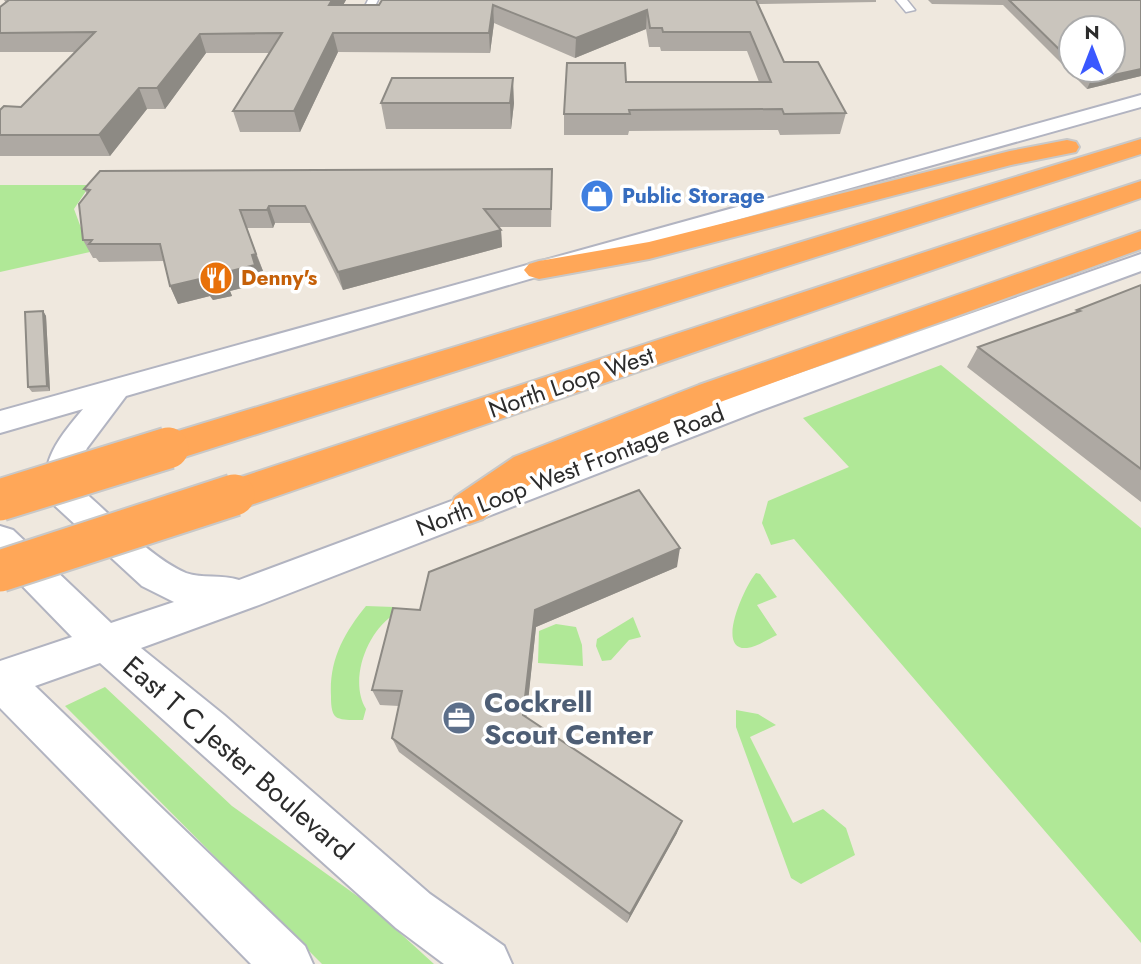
<svg xmlns="http://www.w3.org/2000/svg" width="1141" height="964" viewBox="0 0 1141 964" font-family="Jost,sans-serif">
  <style>
    .green { fill: #b0e897 }
    .lines { fill: none; stroke-linecap: round; stroke-linejoin: round }
    .street-casing { stroke: #b2b4c1; stroke-width: 3 }
    .secondary-casing { stroke: #b2b4c1; stroke-width: 4 }
    .highway-casing { stroke: #c8c8c8; stroke-width: 4 }
    .street { fill: #fff; fill-rule: evenodd }
    .secondary { fill: #fff; fill-rule: evenodd }
    .highway { fill: #ffa758; fill-rule: evenodd }
    .highway-bridge-casing { stroke: #c8c8c8; stroke-width: 45; stroke-linecap: butt }
    .highway-bridge { stroke: #ffa758; stroke-width: 41 }
    .wall { fill: #aea9a3; fill-rule: evenodd }
    .shaded-wall { fill: #8d8a84 }
    .building { fill: #cac5bd; stroke: #8d8a84; stroke-width: 2 }
    .labels { text-anchor: middle; dominant-baseline: central; stroke-width: 7; stroke-linejoin: round; paint-order: stroke }
    .far-shop-label { font-size: 21px; font-weight: bold; fill: #366cbe; stroke: #fff; text-anchor: start }
    .far-food-label { font-size: 21px; font-weight: bold; fill: #c56008; stroke: #fff; text-anchor: start }
    .street-label { font-size: 24px; fill: #2c2c2c; stroke: #fff }
    .near-service-label { font-size: 28px; font-weight: bold; fill: #4e5e75; stroke: #fff; text-anchor: start }
    .near-street-label { font-size: 28px; fill: #2c2c2c; stroke: #fff }
  </style>
  <rect width="100%" height="100%" fill="#efe8de"/>
  <path class="green" d="M0,185H90L74,209L90,252L0,272Z
    M941,365L1141,528V943L794,539L771,545L762,523L768,501L849,467L803,418Z
    M756,573L760,574L777,597L757,605L777,635C768,639 757,647 747,648C714,651 746,584 756,573Z
    M366,606L394,607L392,616C366,634 349,681 366,709L363,720C356,720 342,721 336,717C331,713 331,702 331,696C329,660 344,633 366,606Z
    M633,617L641,637L629,640L611,660L602,661L596,646L597,639Z
    M556,624L576,627L582,645L583,666L538,663L539,631Z
    M105,687L232,806L367,903L434,964H322L65,706Z
    M736,710L758,714L776,725L750,737L793,823L823,809L846,828L855,855L801,884L791,878L736,727Z"/>
  <g class="lines">
    <defs>
      <path id="street" d="M368,0H378L372,12L368,13L363,10Z
        M896,0H907L915,10L906,12Z"/>
      <path id="secondary" d="M1141,95V107L650,244L126,396L87,448L77,471L81,489C110,514 152,559 186,573C202,579 222,574 239,580L734,396L1141,254V271L756,412L259,605L141,648L224,715L430,894L504,946L512,964H444L396,928L100,663L35,686L305,946L313,964H251L0,708V661L72,637L0,563V526L13,530L111,623L174,602L142,586L53,504C33,467 60,437 83,409L0,433V411Z"/>
      <path id="highway" d="M1141,139V154L181,458L168,462L155,458L149,448L155,438Z
        M1067,140L1076,142L1079,147L1076,152L1011,165L649,259L539,279L529,276L524,270L529,264L539,261L649,242L1010,151Z
        M1141,181V198L248,506L234,510L220,506L214,495L220,484Z
        M1141,231V249L723,401L540,477L483,519L469,524L455,519L449,508L455,497L514,457L699,385Z"/>
    </defs>
    <use href="#street" class="street-casing"/>
    <use href="#secondary" class="secondary-casing"/>
    <use href="#highway" class="highway-casing"/>
    <use href="#street" class="street"/>
    <use href="#secondary" class="secondary"/>
    <use href="#highway" class="highway"/>
    <defs>
      <path id="highway-bridge" d="M0,500L168,448
        M0,571L234,495"/>
    </defs>
    <use href="#highway-bridge" class="highway-bridge-casing"/>
    <use href="#highway-bridge" class="highway-bridge"/>
  </g>
  <path class="wall" d="M4,0H346L343,5H379L382,0H876V2L757,4L784,62L846,113L840,134L780,135L778,130L629,131L628,135H564V114L626,82H759L747,51H661L660,47H649L646,29L575,58L494,23L490,53L338,52L300,132H240L233,111L270,53H206L165,109H147L110,156H0V110L21,107L76,52H0V7L6,3Z
    M928,0H1141V76L1087,89L1003,5L932,4ZM1071,28L1113,70H1071Z
    M381,103H514L511,129H386Z
    M552,186L551,227H498L501,230L502,247L343,290L310,223H275L273,228H247L263,271L258,272L262,283L230,291L232,296L213,300L210,296L178,304L170,286L164,261L99,262L96,258H93L83,240L87,194L84,189Z
    M1141,285V502L967,367L978,347L1075,313L1077,310Z
    M43,311L46,316L50,391L32,392L28,387Z
    M677,567L536,627L526,717L677,833L627,923L399,752L392,738L399,706L380,705L372,690L420,610Z"/>
  <path class="shaded-wall" d="M332,0H346L333,23L329,5Z
    M493,5L494,23L490,53L489,33Z
    M647,10L646,29L575,58L576,38Z
    M333,33L338,52L300,132L294,111Z
    M200,34L206,53L165,109L157,88Z
    M1141,69V76L1087,89L1091,80Z
    M513,78L514,103L511,129L510,103Z
    M139,88L147,109L110,156L99,135Z
    M269,206L275,223L273,228L267,210Z
    M501,230L502,247L343,290L338,272Z
    M256,254L263,271L258,272L262,283L230,291L232,296L213,300L210,296L178,304L170,286L223,273L252,255Z
    M43,311L46,316L50,391L47,386Z
    M680,548L677,567L536,627L525,730L523,715L535,610Z
    M682,821L677,833L627,923L630,914Z"/>
  <path class="building" d="M9,0H332L329,5H379L382,0H756L784,62H818L846,113L784,114L782,109L629,110L630,114H564L567,63H625L626,82H771L750,32H663L662,28H650L647,10L576,38L493,5L489,33H333L294,111H233L282,33L200,34L157,88H139L99,135H0V110L4,106L21,107L95,32L0,33V7Z
    M1009,0H1141V69L1091,80L1081,70H1113V28H1071V61Z
    M392,78H513L510,103H381Z
    M552,169L551,209H484L501,230L338,272L305,206H269L267,210H240L256,254L252,255L255,265L223,273L225,278L205,283L204,278L170,286L160,244H89L92,240H83L79,204L90,190L84,189L100,171Z
    M1141,285V469L978,347L1080,311L1077,310Z
    M43,311L47,386L28,387L25,312Z
    M639,490L680,548L535,610L523,715L682,821L630,914L392,738L402,691L372,690L393,608L420,610L429,572Z"/>
  <defs>
    <symbol id="shop-disc" viewBox="-11 -11 22 22"><circle r="9.5" fill="#3f7fe0" stroke="#fff"/><path d="M-5-2.5h2.3a2.7 3.5 0 0 1 5.4 0H5L5.5 6h-11ZM-1.5-2.5h3a1.5 2.3 0 0 0-3 0Z" fill="#fff"/></symbol>
    <symbol id="restaurant-disc" viewBox="-11 -11 22 22"><circle r="9.5" fill="#e8710a" stroke="#fff"/><path d="M-5-6h1v4h1v-4h1v4h1v-4h1v5L-1.5 .5V6h-2V.5L-5-1ZM5-6V6H3V1.5H1.5Q1.5-4 5-6Z" fill="#fff"/></symbol>
    <symbol id="office-disc" viewBox="-11 -11 22 22"><circle r="9.5" fill="#5c6f8a" stroke="#fff"/><path d="M-6-3h4V-5.5h4V-3h4V5H-6ZM-1-4.5V-3h2v-1.5ZM-6 0V1H6V0Z" fill="#fff"/></symbol>
  </defs>
  <g fill-rule="evenodd">
    <use href="#shop-disc" x="578" y="177" width="38" height="38"/>
    <use href="#restaurant-disc" x="197" y="259" width="38" height="38"/>
    <use href="#office-disc" x="440" y="699" width="38" height="38"/>
  </g>
  <g class="labels">
    <g class="far-shop-label">
      <text x="622" y="196">Public Storage</text>
    </g>
    <g class="far-food-label">
      <text x="241" y="278">Denny's</text>
    </g>
    <g class="street-label">
      <text transform="translate(571 382) rotate(-19)">North Loop West</text>
      <text transform="translate(570 470) rotate(-21)">North Loop West Frontage Road</text>
    </g>
    <g class="near-service-label">
      <text x="484" y="702">Cockrell<tspan x="484" dy="32">Scout Center</tspan></text>
    </g>
    <g class="near-street-label">
      <text transform="translate(238 758) rotate(41)">East T C Jester Boulevard</text>
    </g>
  </g>
  <g transform="translate(1092 49)"><circle r="33" fill="#ffffff" stroke="#ababab" stroke-width="2"/>
  <path d="M0-5L12 26L0 18L-12 26Z" fill="#3a58ff"/>
  <text y="-10" font-size="19" font-weight="bold" text-anchor="middle" fill="#2c2c2c">N</text>
  </g>
</svg>
